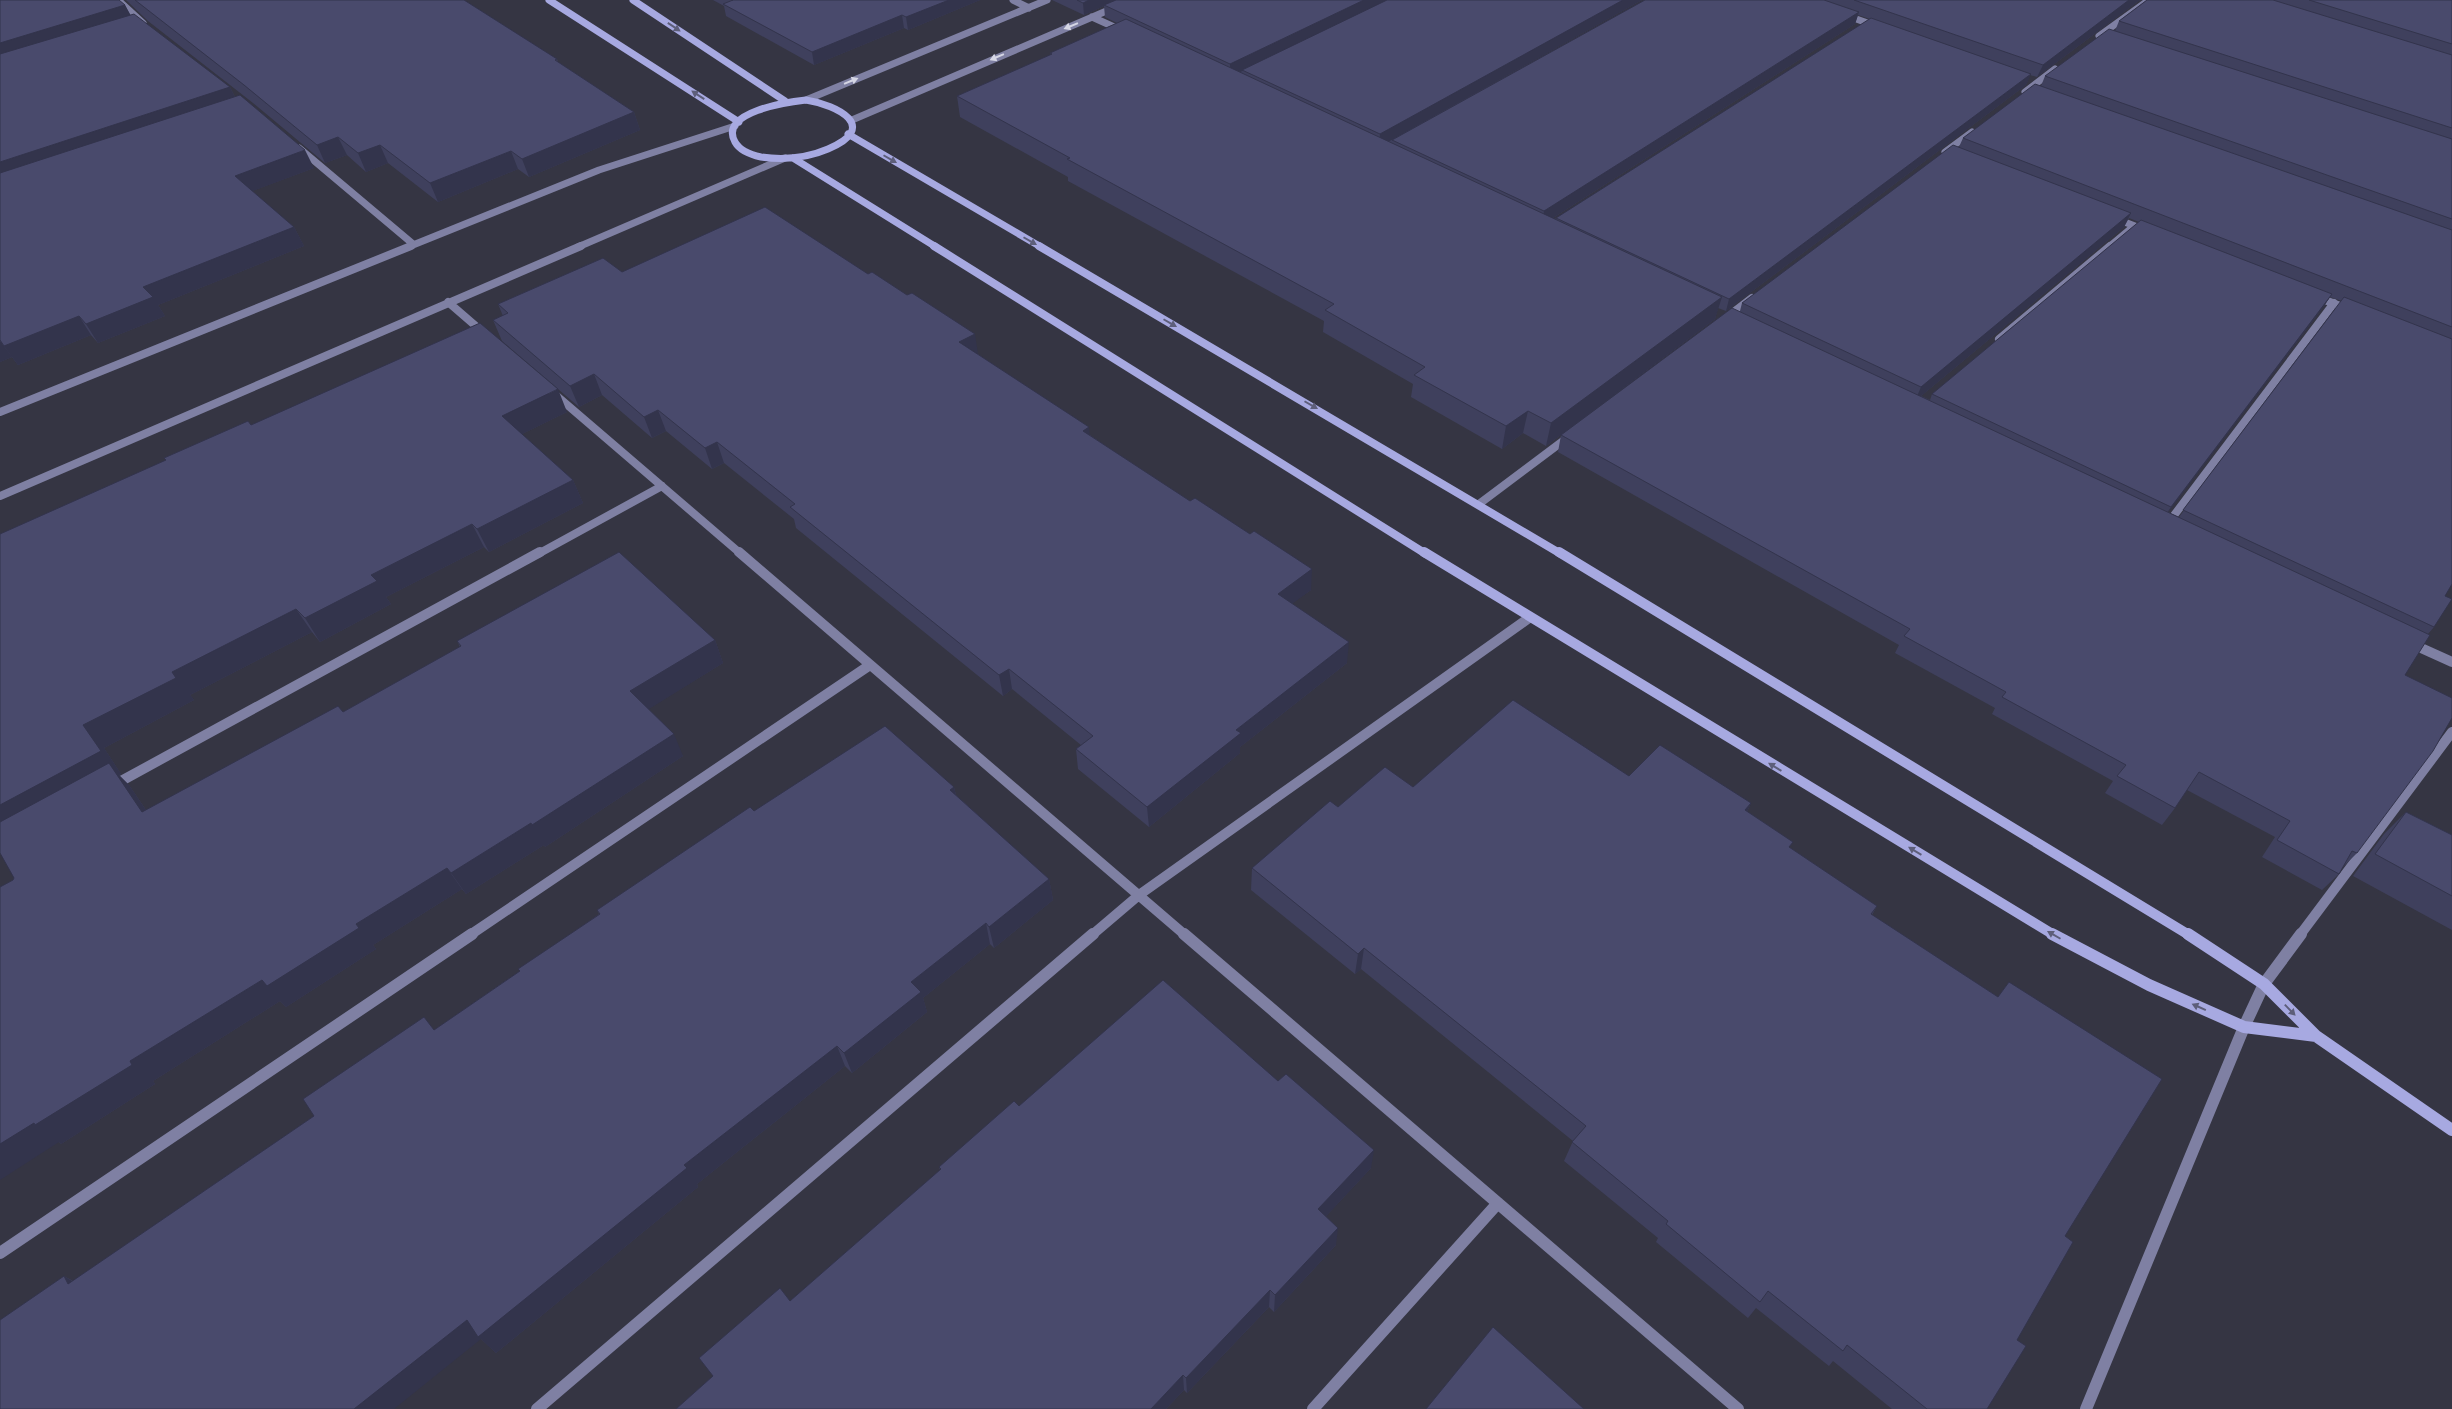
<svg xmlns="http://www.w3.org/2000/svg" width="2452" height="1409" viewBox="0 0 2452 1409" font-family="'Exo 2',sans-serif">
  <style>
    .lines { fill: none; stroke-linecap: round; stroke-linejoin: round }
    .street-far3 { stroke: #7f80a3; stroke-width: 7 }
    .street-far2 { stroke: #7f80a3; stroke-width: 8 }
    .street-far1 { stroke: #7f80a3; stroke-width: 10 }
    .street { stroke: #7f80a3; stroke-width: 12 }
    .secondary-far3 { stroke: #a7a9e1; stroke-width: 7 }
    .secondary-far2 { stroke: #a7a9e1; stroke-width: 8 }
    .secondary-far1 { stroke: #a7a9e1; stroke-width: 10 }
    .secondary { stroke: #a7a9e1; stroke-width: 12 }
    .wall { fill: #3f405d; fill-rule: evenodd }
    .shaded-wall { fill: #33344c }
    .building { fill: #494a6c; stroke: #33344c }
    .oneway { fill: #d5d6e4 }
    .oneway2 { fill: #5d5e7a }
  </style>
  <rect width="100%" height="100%" fill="#353543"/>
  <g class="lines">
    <path class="street-far3" d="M118,0L143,23
      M1013,0L1029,8
      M1845,15L1876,26
      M1092,17L1123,31
      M2099,36L2149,0
      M2025,92L2055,69
      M806,100L1047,0
      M852,120L1132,0
      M299,148L413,244
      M1945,152L1972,132
      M2114,218L2148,231
      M408,247L599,170L735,126
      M578,247L785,158
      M2109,247L2134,226"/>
    <path class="street-far2" d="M2315,296L2350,310
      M448,302L485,334
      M1726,318L1752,298
      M1999,339L2110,246
      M551,391L741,554
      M0,412L411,246
      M0,496L581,246
      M1479,504L1571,435
      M2166,526L2334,303
      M538,554L662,486"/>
    <path class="street-far1" d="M739,552L1185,935
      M2410,643L2452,662
      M112,786L540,552
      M470,935L870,665
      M1092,935L1139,895L1529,618
      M2300,935L2452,732"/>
    <path class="street" d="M1184,934L1738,1409
      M0,1253L472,934
      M537,1409L1093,934
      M1313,1409L1498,1203
      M2086,1409L2244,1027L2264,984L2301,934"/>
    <path class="secondary-far3" d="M549,0L739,122
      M633,0L785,101
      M806,100C838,105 880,127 828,149C807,158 783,160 761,157C752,155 740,151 735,142C718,112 788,102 806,100Z
      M848,134L1041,247
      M793,158L936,247"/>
    <path class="secondary-far2" d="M934,246L1426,554
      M1039,246L1561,554"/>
    <path class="secondary-far1" d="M1424,552L2054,935
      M1559,552L2189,935"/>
    <path class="secondary" d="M2052,934L2149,985L2244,1027L2316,1036
      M2188,934L2264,984L2316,1036L2452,1130"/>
  </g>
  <path class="wall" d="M0,0L125,5L130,15L230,87L235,97L314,168L252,191L294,227L304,246L158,305L165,316L98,343L91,335L18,365L12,357L0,362Z
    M126,0H464L557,59L558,62L634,112L640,130L529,177L518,169L438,202L388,163L366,172L347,155L325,163L253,103L148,21Z
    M713,0H980L908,30L904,28L814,65L726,16L724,6Z
    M1052,0H1642L1416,126L1645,0H2140L2037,77L2030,75L2026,85L1726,311L1718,308L1715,319L1546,446L1523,433L1502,449L1411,397L1413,384L1323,332L1324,321L1068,181V177L960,117L957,96L1050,55V53L1117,23L1105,17L1104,6L1084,15ZM1858,15L1870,19L1556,218L1555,219L1553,218L1855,24Z
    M2147,0H2452V584L2445,596L2434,627L2428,634L2405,675L2357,853L2342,868L2339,874L2322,890L2262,857L2275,837L2187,790L2175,808L2162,825L2105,793L2113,781L1992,714L1995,708L1895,653L1899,645L1558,452L1561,435L1740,311L1742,303L1959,147L1963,138L2041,86L2045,76L2115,31L2119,21ZM2129,218L2139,222L1932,394L1930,400L1921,396L2124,227ZM2330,297L2342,301L2179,517L2168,512L2324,306Z
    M622,272L978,354L1090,435L1311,590L1292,603L1347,663L1240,747V753L1149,827L1078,769L1076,749L1081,745L1012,689L1003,696L796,528L794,519L724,463L712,469L666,431L652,438L602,395L579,407L502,341L493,320L503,316L498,304Z
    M567,412L522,434L573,480L583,503L489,552L484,547L386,597L391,604L320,642L312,632L190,695L194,700L104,748L121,774L119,775L129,785L146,810L343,712L460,647L457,641L715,640L723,663L648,709L683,756L545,847L544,845L466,894L462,889L373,945L376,949L286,1007L280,1001L153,1081L155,1084L61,1144L59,1142L13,880L251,425Z
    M1629,776L1751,803L1747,812L1790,848L1877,906L1872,915L1998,997L2009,982L2065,1236L2017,1340L1987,1409H1892L1833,1361L1829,1366L1756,1308L1748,1318L1656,1242L1658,1238L1564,1161L1573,1141L1361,969L1355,974L1251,890L1252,868L1338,807Z
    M954,787L956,795L1049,879L1053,900L994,948L990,944L923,998L927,1012L852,1073L845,1066L697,1184L698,1187L496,1353L481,1339L0,1409L64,1276L73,1281L314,1116L424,1017L434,1030L520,971L599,914L597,910L754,811Z
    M2406,812L2452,835V930L2353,876L2384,834Z
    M1019,1106L1371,1168L1326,1216L1336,1245L1274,1312L1269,1307L1187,1393L1184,1390L1166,1409H676L713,1376L790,1301L940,1170L939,1167Z"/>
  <path class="shaded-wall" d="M949,0H980L908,30L906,17Z
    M1089,0H1120L1104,5V6L1084,15L1083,3Z
    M1364,0H1389L1230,77V64Z
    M1623,0H1642L1379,147L1380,134Z
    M2129,0H2140L2037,77L2043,65Z
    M125,5L135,23L0,63V43Z
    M1859,12L1855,24L1542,225L1544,211Z
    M902,15L904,28L814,65L812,52Z
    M2031,74L2026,85L1726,311L1729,299Z
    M230,87L239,105L0,184V162Z
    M634,112L640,130L529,177L522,159Z
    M338,137L347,155L325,163L317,145Z
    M380,145L388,163L366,172L358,153Z
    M305,150L314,168L245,194L235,176Z
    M511,151L518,169L438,202L430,183Z
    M2131,213L2124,227L1915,401L1921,387Z
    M294,227L304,246L158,305L165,316L98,343L86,324L143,287Z
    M2332,294L2324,306L2163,519L2171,507Z
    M1722,297L1715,319L1546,446L1551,423Z
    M79,316L91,335L18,365L4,346Z
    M975,334L978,354L959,342Z
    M0,341L12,357L0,362Z
    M594,374L602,395L579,407L570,386Z
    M558,389L567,412L512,439L502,416Z
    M658,410L666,431L652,438L644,417Z
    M1528,411L1523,433L1502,449L1506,426Z
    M1089,427L1091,448L1083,431Z
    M717,442L724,463L712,469L705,448Z
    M573,480L583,503L489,552L477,529Z
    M472,524L484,547L386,597L391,604L320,642L305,618L371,575Z
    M1312,569L1311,590L1277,615L1278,594Z
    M296,609L312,632L190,695L194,700L104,748L121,774L119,775L129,785L162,834L0,837V805L83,725L172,672Z
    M715,640L723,663L641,714L630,691Z
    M1349,642L1347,663L1240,747V753L1149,827L1147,807L1236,730Z
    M1009,669L1012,689L1003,696L999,675Z
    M674,734L683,756L545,847L532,825Z
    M954,787L959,809L950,790Z
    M1751,803L1741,825L1745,810Z
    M531,823L544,845L466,894L451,873Z
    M447,868L462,889L373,945L376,949L286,1007L280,1001L153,1081L155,1084L61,1144L59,1142L0,1180V1144L130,1061L262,980L356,924Z
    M1049,879L1053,900L994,948L989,927Z
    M986,923L990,944L923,998L927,1012L852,1073L844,1053L911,982Z
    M1364,948L1361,969L1355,974L1358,954Z
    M837,1046L845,1066L697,1184L698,1187L496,1353L481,1339L394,1409H354L467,1320L684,1165Z
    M1374,1150L1371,1168L1316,1227L1318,1209Z
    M1338,1228L1336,1245L1274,1312L1275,1295Z
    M64,1276L91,1293L68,1284Z
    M1270,1290L1269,1307L1187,1393L1186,1378Z
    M1183,1375L1184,1390L1166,1409H1151Z"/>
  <path class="building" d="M0,0H119L125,5L0,43Z
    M135,0H464L557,59L555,60L634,112L522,159L511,151L430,183L380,145L358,153L338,137L317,145L244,85Z
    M732,0H949L906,17L902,15L812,52L723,4L733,0Z
    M1077,0H1089L1083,3Z
    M1116,0H1364L1230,64L1104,5Z
    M1387,0H1623L1380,134L1242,70Z
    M1645,0H1824L1859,12L1544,211L1392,140Z
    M1854,0H2129L2043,65Z
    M2147,0H2273L2452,55V128L2119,21Z
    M2309,0H2452V44Z
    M134,14L230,87L0,162V54Z
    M1871,18L2031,74L1729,299L1556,218Z
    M1126,19L1722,297L1551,423L1528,411L1506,426L1414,375L1425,367L1325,310L1334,304L1067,159L1070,158L957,96L1052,54L1050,53Z
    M2109,29L2452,139V219L2045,76Z
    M2035,84L2452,230V327L1963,138Z
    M240,95L305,150L235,176L294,227L143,287L153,297L86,324L79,316L4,346L0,340V173Z
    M1953,145L2131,213L1921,387L1742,303Z
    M765,207L868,274L872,272L907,295L912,293L975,334L959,342L1089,427L1083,431L1190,501L1195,498L1250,534L1254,531L1312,569L1278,594L1349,642L1236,730L1241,733L1147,807L1076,749L1093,736L1009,669L999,675L790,507L795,504L717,442L705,448L658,410L644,417L594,374L570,386L493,320L508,313L498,304L603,258L622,272Z
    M2141,220L2332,294L2171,507L1932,394Z
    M2344,297L2452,339V584L2445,596L2452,599L2434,627L2183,510Z
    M1732,308L2430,635L2405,675L2452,698V718L2433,751L2357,853L2352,851L2339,874L2277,840L2290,821L2199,772L2175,808L2117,776L2126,765L2002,697L2006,692L1904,636L1910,629L1561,435Z
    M480,323L558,389L502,416L573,480L477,529L472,524L371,575L377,581L305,618L296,609L172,672L176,678L83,725L101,751L0,805V534L166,460L164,458L248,421L251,425Z
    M619,552L715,640L630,691L674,734L532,825L531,823L451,873L447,868L356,924L359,928L267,986L262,980L130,1061L132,1065L35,1125L34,1123L0,1144V887L13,880L14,878L0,853V822L109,763L142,812L338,706L343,712L461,646L457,641Z
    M1513,700L1629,776L1660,745L1751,803L1745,810L1793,842L1789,847L1877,906L1871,914L1998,997L2009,982L2162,1079L2065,1236L2073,1242L2017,1340L2026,1346L1987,1409H1927L1847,1345L1843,1351L1768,1291L1760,1302L1666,1224L1668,1221L1572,1142L1586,1126L1364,948L1358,954L1252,868L1330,801L1338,807L1385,767L1413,787Z
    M885,726L954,787L950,790L1049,879L989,927L986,923L911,982L921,992L844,1053L837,1046L684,1165L687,1168L478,1337L467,1320L354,1409H0V1320L64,1276L68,1284L314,1116L303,1099L424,1017L434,1030L520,971L518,969L600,914L597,910L750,807L754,811Z
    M2406,812L2452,835V896L2375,854Z
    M1163,980L1278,1081L1286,1074L1374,1150L1318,1209L1338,1228L1275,1295L1270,1290L1186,1378L1183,1375L1151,1409H676L713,1376L699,1358L780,1288L790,1301L941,1169L939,1167L1014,1101L1019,1106Z
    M1493,1327L1584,1409H1426Z"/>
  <defs><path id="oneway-solid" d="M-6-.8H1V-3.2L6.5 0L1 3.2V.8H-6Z" transform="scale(1.25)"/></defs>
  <g class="oneway">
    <use href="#oneway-solid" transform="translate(1071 26) rotate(158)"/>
    <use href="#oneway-solid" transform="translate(997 57) rotate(157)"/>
    <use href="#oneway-solid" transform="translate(851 81) rotate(-22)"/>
  </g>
  <g class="oneway2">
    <use href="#oneway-solid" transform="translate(674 27) rotate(34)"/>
    <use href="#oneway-solid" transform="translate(698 95) rotate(-147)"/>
    <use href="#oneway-solid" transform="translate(890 159) rotate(30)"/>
    <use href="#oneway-solid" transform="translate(1030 241) rotate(30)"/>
    <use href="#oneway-solid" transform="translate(1170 323) rotate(30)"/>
    <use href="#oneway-solid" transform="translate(1311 405) rotate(30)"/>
    <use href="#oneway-solid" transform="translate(1775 767) rotate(-149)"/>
    <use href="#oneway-solid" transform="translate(1915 851) rotate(-149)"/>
    <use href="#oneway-solid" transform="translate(2054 935) rotate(-150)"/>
    <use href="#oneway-solid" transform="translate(2199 1007) rotate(-156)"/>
    <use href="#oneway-solid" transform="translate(2290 1010) rotate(46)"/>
  </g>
</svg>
